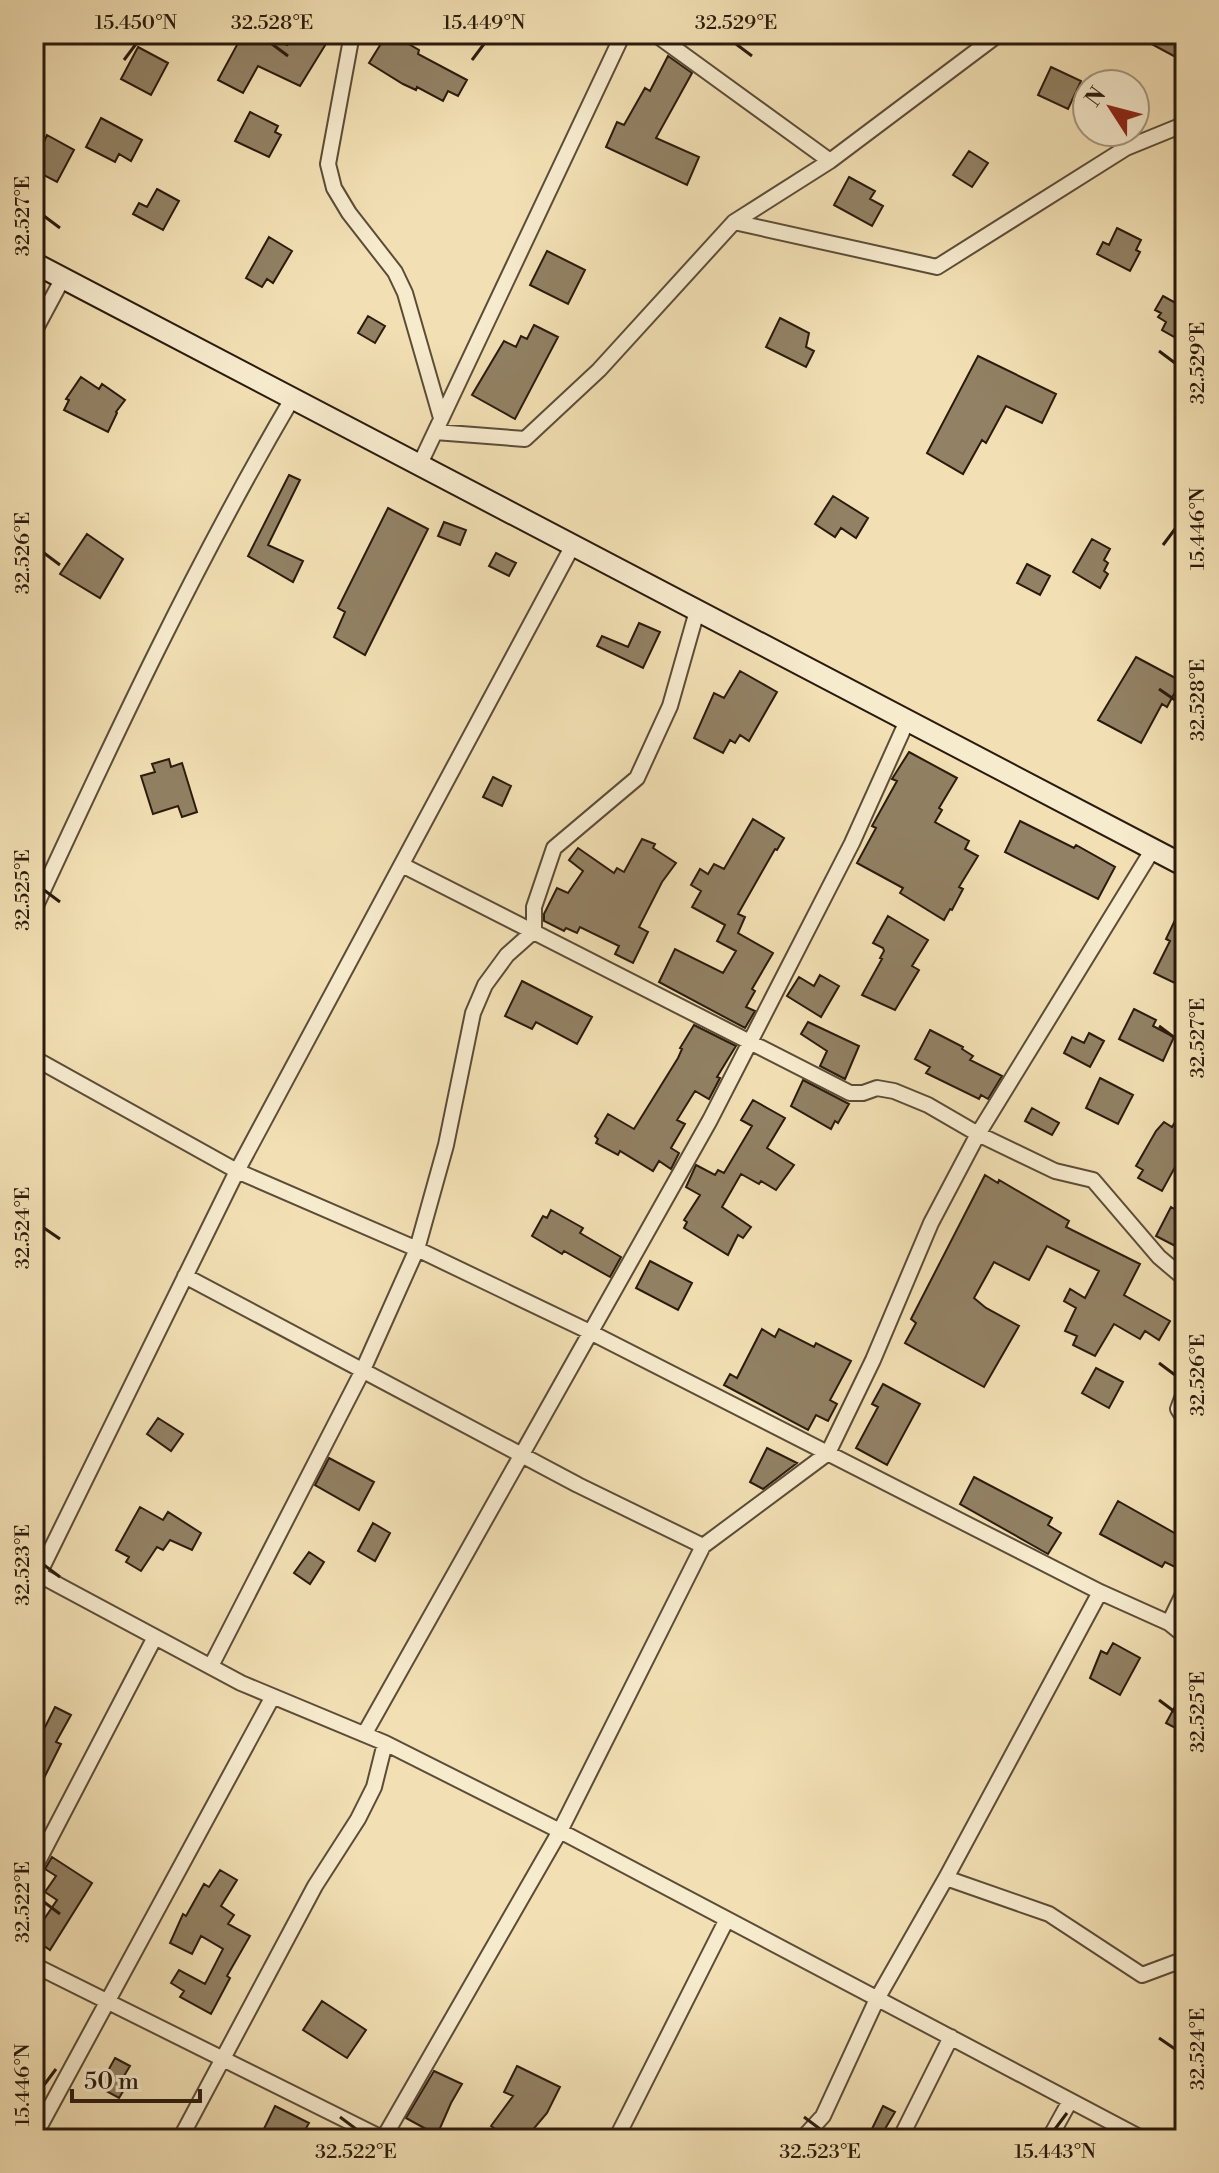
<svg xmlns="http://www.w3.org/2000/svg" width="1219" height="2173" viewBox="0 0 1219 2173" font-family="'Libre Bodoni',serif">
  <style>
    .building { fill: #928164; stroke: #2a1a0d; stroke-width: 2 }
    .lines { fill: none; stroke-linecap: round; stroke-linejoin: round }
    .street-casing { stroke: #5c4c37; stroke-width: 18 }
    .secondary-casing { stroke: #2a1a0d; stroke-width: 24 }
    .street { stroke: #f7ebce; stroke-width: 14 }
    .secondary { stroke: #f7ebce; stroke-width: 20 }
    .ticks { fill: none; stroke: #2a1a0d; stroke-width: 3 }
    .neatline { fill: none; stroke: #2a1a0d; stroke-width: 3 }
    .ticks-label { font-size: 20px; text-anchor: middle; fill: #2a1a0d }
  </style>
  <rect width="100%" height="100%" fill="#f2e0b4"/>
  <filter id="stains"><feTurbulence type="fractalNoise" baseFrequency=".0025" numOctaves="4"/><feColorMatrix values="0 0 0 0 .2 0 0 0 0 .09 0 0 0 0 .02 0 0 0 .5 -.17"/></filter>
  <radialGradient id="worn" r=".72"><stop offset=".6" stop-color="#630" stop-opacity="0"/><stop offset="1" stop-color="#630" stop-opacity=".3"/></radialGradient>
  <path class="building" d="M218,34H265L287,45L294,34H332L300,86L258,66L243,93L218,80L237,45Z
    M387,34H391L419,50L418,54L467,80L458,96L448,91L443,101L417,87L416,90L403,84L369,63Z
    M1133,34H1185V62Z
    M138,47L168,63L151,95L121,79Z
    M668,56L692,73L656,138L699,157L687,185L606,147L617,122L624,125L645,88L650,91Z
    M1051,67L1081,81L1068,109L1038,95Z
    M250,112L278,126L275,132L281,135L269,157L235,141Z
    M101,118L142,140L131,161L119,154L115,162L86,147Z
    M47,135L74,150L57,182L34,170V154L40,142L43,144Z
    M969,151L988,163L972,187L953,175Z
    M849,177L875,191L870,199L883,206L872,226L834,205Z
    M157,189L179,201L163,230L133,214L139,203L147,207Z
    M1117,228L1141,240L1136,250L1140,252L1130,271L1097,254L1103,242L1109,245Z
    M269,237L292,251L273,283L267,279L262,287L246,278Z
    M547,251L585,270L568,304L530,285Z
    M1163,296L1185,308V343L1162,330L1166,322L1158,317L1161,313L1155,310Z
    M368,316L385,326L375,343L358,333Z
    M780,318L809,333L806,347L814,351L806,367L766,347Z
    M534,325L558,337L515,419L472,395L504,341L516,347L521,336L527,339Z
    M978,356L1056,394L1042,423L1006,406L986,443L982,440L963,474L927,453Z
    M81,377L99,389L102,384L125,400L116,412L117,413L108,432L64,410L69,400L66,399Z
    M289,475L300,480L268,545L303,561L293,582L248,556Z
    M833,496L868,518L856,538L841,528L835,537L815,524Z
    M388,508L428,529L365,655L334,637L345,612L338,608Z
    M444,522L466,530L460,545L438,536Z
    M87,534L123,559L100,598L60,574Z
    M1092,539L1110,549L1104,560L1108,563L1104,571L1108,574L1100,588L1073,572Z
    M496,553L516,563L509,576L489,566Z
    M1027,564L1050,576L1040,595L1017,583Z
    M639,623L660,632L643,668L597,646L602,636L628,647Z
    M1136,657L1181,681L1167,707L1162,704L1141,743L1098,720Z
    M740,671L777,692L749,741L740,735L735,743L730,740L723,753L694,738L714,693L724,698Z
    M909,752L957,778L939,808L942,810L935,822L969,841L965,849L978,856L959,887L963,889L952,910L950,909L944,920L900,893L903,888L857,863L876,828L872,826L897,781L892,779Z
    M169,759L171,767L182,763L197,812L182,817L178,806L153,814L141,776L155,772L152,764Z
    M493,777L511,786L502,806L483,797Z
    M753,819L784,838L777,850L775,849L738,914L745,917L738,933L773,953L752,989L755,991L746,1007L755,1011L745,1028L659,982L675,949L723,973L736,951L717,941L725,925L692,907L701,891L691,885L700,869L708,874L714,864L724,869Z
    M1020,821L1074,848L1076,845L1115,867L1098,899L1005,852Z
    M642,839L655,844L653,848L676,863L662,882L639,927L648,932L633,963L615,954L619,946L580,927L577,933L566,928L564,931L544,921V914L557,888L568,893L583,871L569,860L578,848L614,873L617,868L624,872Z
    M888,916L928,940L912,966L919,970L895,1010L862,995L882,959L880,958L884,951L883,948L873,943Z
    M1175,920L1185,925V988L1154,973L1170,941L1166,939Z
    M820,975L839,986L821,1017L787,996L799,977L814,986Z
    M522,981L592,1017L577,1044L536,1022L532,1029L505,1016Z
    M1134,1009L1156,1020L1153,1026L1174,1037L1163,1061L1119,1039Z
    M808,1022L859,1046L845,1079L820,1066L827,1051L801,1034Z
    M694,1025L736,1046L717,1077L720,1078L709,1099L695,1091L677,1120L685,1124L671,1148L679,1153L671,1169L659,1161L653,1171L620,1151L618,1155L596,1143L598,1139L595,1136L608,1114L634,1129L678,1058L682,1049L680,1048Z
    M930,1030L963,1047L962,1049L973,1056L970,1060L1002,1076L988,1099L981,1095L979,1099L926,1073L930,1067L915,1059Z
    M1089,1033L1104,1041L1090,1067L1064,1053L1072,1037L1084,1043Z
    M1100,1078L1133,1095L1118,1124L1086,1108Z
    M803,1080L849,1104L838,1123L835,1121L831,1129L791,1106Z
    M753,1100L785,1118L767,1148L794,1165L776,1190L761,1181L759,1184L741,1174L722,1207L751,1227L743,1238L738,1235L728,1255L684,1228L687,1222L684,1220L700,1195L686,1187L696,1165L715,1175L718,1170L724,1173L752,1126L741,1120Z
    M1032,1108L1059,1123L1052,1135L1025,1121Z
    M1164,1122L1172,1127L1175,1122L1185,1127V1160L1180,1158L1162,1191L1138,1178L1143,1170L1136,1166L1156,1131Z
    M985,1175L998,1183L999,1180L1069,1221L1066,1227L1140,1264L1124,1295L1170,1321L1159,1340L1145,1331L1140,1339L1114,1324L1095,1356L1073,1345L1077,1336L1065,1331L1076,1308L1064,1301L1070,1289L1085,1298L1099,1271L1047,1246L1029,1280L994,1262L974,1298L986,1308L1019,1326L984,1387L905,1343L916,1323L911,1319Z
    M1171,1207L1185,1215V1251L1156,1236Z
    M551,1210L583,1228L580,1233L621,1257L610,1277L564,1251L562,1254L532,1236L543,1216L547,1218Z
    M650,1261L692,1283L678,1310L636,1288Z
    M762,1329L775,1337L779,1329L814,1347L816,1343L851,1361L830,1400L837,1404L828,1421L816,1415L808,1430L724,1385L730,1374L737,1378Z
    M1096,1368L1123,1382L1109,1408L1082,1393Z
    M883,1384L920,1404L887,1465L856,1448L878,1407L872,1404Z
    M158,1418L183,1434L171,1451L147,1434Z
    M767,1448L797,1463L763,1489L750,1482Z
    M329,1458L374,1482L359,1510L315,1485Z
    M974,1477L1052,1518L1048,1525L1061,1533L1048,1554L960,1504Z
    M1118,1501L1185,1539V1568L1177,1563L1175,1567L1165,1562L1162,1567L1100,1534Z
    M140,1507L163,1520L168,1512L201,1533L192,1550L170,1540L163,1550L157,1547L141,1571L126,1562L129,1557L116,1550Z
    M373,1523L390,1533L375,1561L358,1551Z
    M309,1552L324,1562L310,1584L294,1573Z
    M1113,1643L1140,1658L1120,1695L1090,1678L1101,1651L1107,1654Z
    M1185,1688V1723L1181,1731L1166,1723Z
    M55,1707L71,1715L56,1742L61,1744L34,1798V1749Z
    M52,1857L92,1883L50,1950L34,1939V1934L57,1900L45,1892L56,1876L45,1869Z
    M220,1870L237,1880L221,1906L234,1915L228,1924L250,1936L227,1976L230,1978L211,2014L180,1997L184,1991L171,1983L179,1970L205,1984L223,1949L201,1936L192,1954L170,1943L183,1914L186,1916L204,1884L209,1887Z
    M322,2001L366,2030L347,2058L303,2030Z
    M115,2058L130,2066L124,2076L130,2080L119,2098L99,2087Z
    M517,2066L560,2087L547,2113L525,2139H509L491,2126L513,2096L504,2092Z
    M434,2071L462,2084L451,2103L437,2135L406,2118Z
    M275,2106L309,2123L300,2139H259Z
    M883,2106L895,2112L879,2139L870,2133Z"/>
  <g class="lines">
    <defs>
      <path id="street" d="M352,34L328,164L334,188L349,213L395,272L405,293L441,418
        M655,34L830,161
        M734,222L937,267L1126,148L1185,124
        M34,332L63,278
        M435,432L525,439L599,370L734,222L830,161L999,34
        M419,466L623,34
        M402,865L850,1093H863L877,1088L894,1091L928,1105L978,1134L1055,1171L1093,1180L1159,1257L1185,1279
        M34,910C114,737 195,564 292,399
        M34,1058L237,1171L417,1249L590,1332L1100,1592L1169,1623L1185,1636
        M185,1276L578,1485L703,1546
        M1185,1390L1178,1409L1185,1420
        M34,1572L241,1683L385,1743L560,1831L1143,2139
        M34,1584L237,1171L572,547
        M1169,1623L1185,1590
        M211,1666L362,1372L417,1249L446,1145L473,1013L485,985L507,955L534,931V907L554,848L637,778L670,706L697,611
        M365,1733L710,1120L852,843L907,721
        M34,1869L155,1637
        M946,1878L1049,1914L1142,1975L1185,1959
        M34,1965L384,2139
        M34,2137L272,1698
        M180,2139L315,1886L358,1819L374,1787L385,1743
        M383,2139L560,1831L703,1546L828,1453L873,1360L931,1223L978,1134L1153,849
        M616,2139L727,1919
        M802,2139L823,2116L877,1999L946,1878L1100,1592
        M900,2139L951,2037
        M1049,2139L1070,2101"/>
      <path id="secondary" d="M34,263L1185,866"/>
    </defs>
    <use href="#street" class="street-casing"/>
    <use href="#secondary" class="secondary-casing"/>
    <use href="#street" class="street"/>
    <use href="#secondary" class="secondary"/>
  </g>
  <path class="ticks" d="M272,44L288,56M736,44L752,56M124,60L136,44M472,60L484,44M44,216L60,228M1159,351L1175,363M1163,545L1175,529M44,553L60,565M1159,689L1175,700M44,890L60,902M1159,1026L1175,1038M44,1228L60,1239M1159,1363L1175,1375M44,1565L60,1577M1159,1700L1175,1712M44,1902L60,1914M1159,2038L1175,2049M44,2085L56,2069M340,2117L356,2129M804,2117L820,2129M1055,2129L1067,2113"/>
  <rect width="1219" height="2173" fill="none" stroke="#f2e0b4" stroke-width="88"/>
  <g transform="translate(1111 108) rotate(306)"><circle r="38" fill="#f7ebce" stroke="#a59781" stroke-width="2"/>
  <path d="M0-6L14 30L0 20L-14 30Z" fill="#8f2418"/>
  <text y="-12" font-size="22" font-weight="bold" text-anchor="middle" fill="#2a1a0d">N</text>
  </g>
  <path d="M72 2089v12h128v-12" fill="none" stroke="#2a1a0d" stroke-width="4"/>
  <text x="84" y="2089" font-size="24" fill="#2a1a0d" stroke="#f7ebce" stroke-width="6" paint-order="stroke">50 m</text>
  <rect x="44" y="44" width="1131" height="2085" class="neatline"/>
  <g class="ticks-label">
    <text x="136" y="29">15.450°N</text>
    <text x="272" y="29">32.528°E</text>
    <text x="484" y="29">15.449°N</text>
    <text x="736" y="29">32.529°E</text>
    <text transform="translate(22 216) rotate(-90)" y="7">32.527°E</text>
    <text transform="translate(1197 363) rotate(-90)" y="7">32.529°E</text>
    <text transform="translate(1197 529) rotate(-90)" y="7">15.446°N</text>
    <text transform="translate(22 553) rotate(-90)" y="7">32.526°E</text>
    <text transform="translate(1197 700) rotate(-90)" y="7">32.528°E</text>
    <text transform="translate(22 890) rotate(-90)" y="7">32.525°E</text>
    <text transform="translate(1197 1038) rotate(-90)" y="7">32.527°E</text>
    <text transform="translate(22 1228) rotate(-90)" y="7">32.524°E</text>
    <text transform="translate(1197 1375) rotate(-90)" y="7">32.526°E</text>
    <text transform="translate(22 1565) rotate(-90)" y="7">32.523°E</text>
    <text transform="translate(1197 1712) rotate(-90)" y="7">32.525°E</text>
    <text transform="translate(22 1902) rotate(-90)" y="7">32.522°E</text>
    <text transform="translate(1197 2049) rotate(-90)" y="7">32.524°E</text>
    <text transform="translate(22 2085) rotate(-90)" y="7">15.446°N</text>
    <text x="356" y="2158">32.522°E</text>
    <text x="820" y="2158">32.523°E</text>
    <text x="1055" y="2158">15.443°N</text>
  </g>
  <rect width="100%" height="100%" filter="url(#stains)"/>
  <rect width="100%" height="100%" fill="url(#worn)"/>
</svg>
